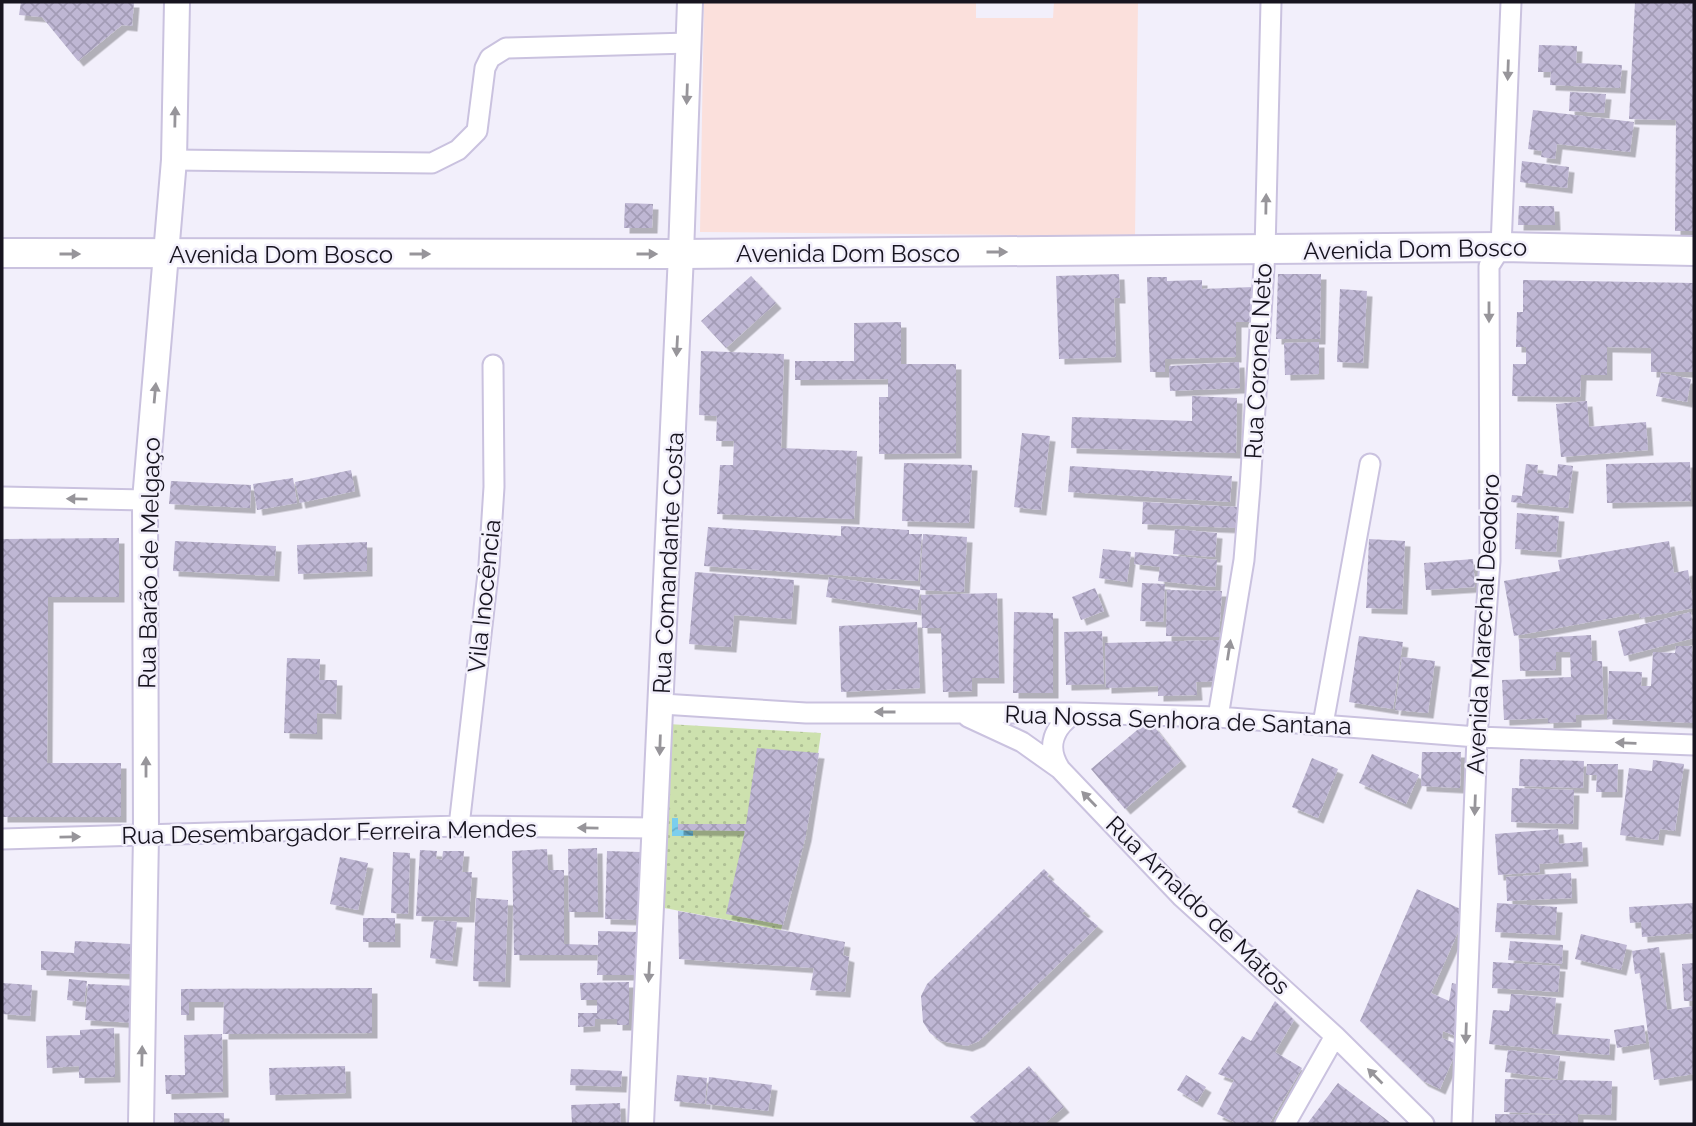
<svg xmlns="http://www.w3.org/2000/svg" width="1696" height="1126" viewBox="0 0 1696 1126" font-family="Raleway,sans-serif">
  <style>
    .education { fill: #fbe0dc }
    .grass { fill: url(#grass-dots) }
    .water { fill: url(#water-waves) }
    .building { fill: url(#building-cross-hatch); filter: url(#shadow) }
    .lines { fill: none; stroke-linecap: round; stroke-linejoin: round }
    .minor-casing { stroke: #cac2df; stroke-width: 23 }
    .tertiary-casing { stroke: #cac2df; stroke-width: 28 }
    .secondary-casing { stroke: #cac2df; stroke-width: 32 }
    .minor { stroke: #fff; stroke-width: 19 }
    .tertiary { stroke: #fff; stroke-width: 24 }
    .secondary { stroke: #fff; stroke-width: 28 }
    .oneway { fill: #97959a }
    .labels { text-anchor: middle; dominant-baseline: central; stroke-width: 5; stroke-linejoin: round; paint-order: stroke }
    .street-label { font-size: 24px; fill: #17141f; stroke: #f2effb }
  </style>
  <defs>
    <pattern id="grass-dots" width="8" height="8" patternUnits="userSpaceOnUse" patternTransform="scale(1.75)"><rect width="8" height="8" fill="#cde1ae"/><path d="M2 2h.1M6 6h.1" fill="none" stroke="#afc095" stroke-width="1.8" stroke-linecap="round"/></pattern>
    <pattern id="water-waves" width="16" height="10" patternUnits="userSpaceOnUse" patternTransform="scale(1.75)"><rect width="16" height="10" fill="#7bceee"/><path d="M0 5q4-4 8 0t8 0" fill="none" stroke="#6ab0cc"/></pattern>
    <pattern id="building-cross-hatch" width="8" height="8" patternUnits="userSpaceOnUse" patternTransform="scale(1.75)"><rect width="8" height="8" fill="#bfb7d4"/><path d="M0 0l8 8M0 8l8-8" fill="none" stroke="#a39cb6"/></pattern>
    <filter id="shadow"><feDropShadow dx="5.5" dy="5.5" stdDeviation="0" flood-color="#0004"/></filter>
  </defs>
  <rect width="100%" height="100%" fill="#f2effb"/>
  <path class="education" d="M704,2H976V18H1053L1054,2H1138L1135,236L700,232Z"/>
  <path class="grass" d="M668,724L821,733L806,836L781,930L659,907Z"/>
  <path class="water" d="M672,818H678V830L693,831V836H672Z"/>
  <path class="building" d="M21,2H134L132,26L122,25L78,61L42,17L19,15Z
    M1635,2H1694V231H1675L1676,120L1629,119Z
    M1539,45L1577,46L1576,63L1622,65L1620,88L1550,85L1551,72H1538Z
    M1570,92L1606,94L1604,113L1569,111Z
    M1533,110L1634,122L1630,152L1557,144L1555,159L1541,157L1542,151L1528,149Z
    M1522,161L1569,167L1567,188L1520,182Z
    M625,203L653,204L652,228H624Z
    M1519,206H1554L1555,225H1518Z
    M1119,274L1120,298H1114L1116,357L1059,359L1056,276Z
    M1278,274H1321L1320,339H1276Z
    M751,276L776,303L726,348L701,321Z
    M1147,277H1167V281L1202,280V289L1253,287L1254,322H1236V357L1165,359V372H1150Z
    M1523,280L1694,283V372H1651V348L1607,347V375H1581L1580,397L1512,396L1513,364H1526V347H1516L1517,312H1523Z
    M1340,289L1367,291L1363,363L1337,362Z
    M901,322V364H956V453L879,454V397H888V379L795,380V361H854V323Z
    M1319,342V374L1285,375L1284,343Z
    M701,351L784,354L781,448L857,451L854,519L717,514L720,465H733L734,441H716L717,416L699,415Z
    M1239,362L1240,388L1170,391L1169,366Z
    M1661,373L1691,379L1687,402L1656,396Z
    M1192,396L1237,398L1236,453L1071,448L1072,417L1192,421Z
    M1587,401L1589,427L1646,422L1648,450L1561,457L1556,404Z
    M1022,433L1050,436L1041,510L1014,507Z
    M1690,462L1691,501L1607,503L1606,464Z
    M904,463L972,465L969,523L902,521Z
    M1526,464L1538,465L1537,473L1557,476L1558,464L1573,466L1568,508L1511,502L1512,495L1522,496Z
    M1070,466L1232,476L1230,502L1068,492Z
    M351,470L355,491L300,503L295,482Z
    M293,478L297,503L257,510L253,484Z
    M171,481L251,485L250,508L169,504Z
    M1143,502L1238,507L1237,528L1142,524Z
    M1517,513L1559,516L1556,552L1515,549Z
    M841,526L909,530V534H922L918,581L704,566L708,527L841,536Z
    M1175,529L1217,533L1215,557L1173,554Z
    M923,534L967,537L964,592L920,590Z
    M119,538V597H48L47,763H121V817H2V539Z
    M1369,539L1405,541L1402,609L1366,608Z
    M175,541L276,546L274,576L173,571Z
    M1669,541L1674,573L1688,570L1694,608L1640,618L1639,613L1514,636L1504,581L1560,571L1558,560Z
    M367,542V571L298,574L297,545Z
    M1103,549L1131,552L1127,582L1099,578Z
    M1135,552L1217,560L1215,587L1158,581L1160,567L1134,564Z
    M1473,559L1475,587L1426,590L1424,563Z
    M695,572L794,580L791,619L734,615L731,647L689,644Z
    M829,577L920,590L917,610L826,597Z
    M1142,583L1165,584L1163,622L1140,621Z
    M1095,588L1104,611L1081,620L1072,597Z
    M1167,590L1222,591L1219,637L1166,636Z
    M997,593L999,678H972V691L943,692L941,628H922L921,595Z
    M1014,612L1053,613V693H1013Z
    M1691,612L1694,638L1624,656L1618,631Z
    M917,622L920,688L841,692L839,626Z
    M1102,631L1104,684L1066,685L1064,632Z
    M1591,635L1592,661H1602L1604,714L1576,715V722L1548,723V718L1504,720L1502,680L1571,677L1570,652H1556V670L1520,671L1519,639Z
    M1359,636L1403,642L1393,709L1349,702Z
    M1222,640L1223,681L1196,682L1197,695L1158,696V686L1106,688L1105,643Z
    M1676,646H1692L1694,723L1607,719L1609,671L1642,672L1641,686H1651L1653,652L1675,653Z
    M1402,657L1435,661L1428,713L1395,710Z
    M287,658L320,659L319,680H337L336,714L317,713V734L284,733Z
    M1149,720L1181,761L1125,809L1091,769Z
    M757,748L819,753L806,836L783,925L726,914L745,831L678,830V824H746Z
    M1422,752H1461L1460,788L1421,786Z
    M1372,754L1419,775L1406,804L1359,783Z
    M1312,758L1338,769L1318,818L1292,807Z
    M1520,759L1584,761L1583,788L1519,786Z
    M1653,760L1684,764L1675,831L1660,829L1658,840L1620,835L1629,768L1652,771Z
    M1587,764H1618L1617,792H1596L1597,775H1586Z
    M1512,788L1574,790L1573,824L1511,822Z
    M1558,829L1559,844L1582,842L1583,861L1539,864L1540,872L1498,875L1495,834Z
    M597,848L598,912H569L568,849Z
    M547,849L548,870H564V944L598,945V931L640,932L639,975H597L598,955H514L512,851Z
    M420,850L437,851L436,859L442,860L443,851H464L462,872H472L469,917L416,916Z
    M607,851L640,852L639,920L605,919Z
    M393,852L410,853L408,914L391,913Z
    M340,857L368,863L358,910L330,904Z
    M1044,869L1049,874L1047,876L1085,911L1082,913L1098,926L979,1041L967,1046L941,1041L930,1033L923,1022L921,996L927,984Z
    M1571,873L1572,898L1507,901L1506,877Z
    M1417,889L1467,912L1431,993L1449,1001L1452,983L1465,986L1458,1037L1443,1031L1442,1038L1459,1045L1440,1089L1423,1081L1360,1021Z
    M476,898L508,900L505,982L473,981Z
    M1497,903L1557,907L1555,935L1495,932Z
    M1694,903V933L1642,937L1641,922L1630,923L1629,907Z
    M678,911L845,942L843,955L849,957L845,992L810,990L814,968L679,959Z
    M363,918H395V942H363Z
    M434,920L457,922L452,961L430,958Z
    M1581,934L1627,945L1621,970L1575,959Z
    M75,941L131,944L130,974L41,970V951L74,953Z
    M1510,941L1563,945L1562,964L1508,960Z
    M1659,947L1667,1010L1694,1006V1074L1654,1080L1640,973L1635,974L1632,951Z
    M1493,962L1560,966L1558,992L1492,988Z
    M1694,963V1001H1684L1682,964Z
    M69,979L87,981L84,1002L67,1000Z
    M629,982V1025H617V1019H595V1026L578,1027V1013H597V1000H581L580,983Z
    M2,983L32,985L30,1016L2,1014Z
    M88,984L137,986L135,1023L85,1020Z
    M372,988V1033L223,1034L224,1002H189V1015H181V989Z
    M1511,994L1556,998L1552,1034L1610,1039L1609,1055L1489,1044L1493,1010L1509,1011Z
    M1275,1001L1294,1020L1275,1052L1302,1068L1269,1124H1232L1234,1122L1217,1114L1234,1080L1218,1074L1242,1036L1251,1041Z
    M1644,1025L1646,1043L1617,1048L1614,1030Z
    M114,1028L115,1077L79,1078V1066L47,1068L46,1036L80,1035V1030Z
    M222,1034L223,1092L166,1094L165,1075H185L184,1035Z
    M1508,1050L1560,1056L1557,1079L1505,1072Z
    M345,1066L346,1093L270,1095L269,1068Z
    M1029,1066L1064,1107L1044,1124H977L970,1117Z
    M571,1069L622,1071L621,1087L570,1085Z
    M677,1075L707,1078L705,1104L674,1101Z
    M1186,1075L1206,1087L1197,1102L1177,1090Z
    M709,1077L772,1085L768,1111L706,1104Z
    M1505,1079L1612,1081L1611,1115L1578,1114V1124H1495V1114L1571,1115L1504,1112Z
    M1338,1083L1383,1117L1392,1124H1307Z
    M620,1103L621,1124H572L571,1105Z
    M174,1113H224V1124H174Z"/>
  <g class="lines">
    <defs>
      <path id="minor" d="M174,160L432,163L458,150L477,131L485,68L490,58L506,48L689,43
        M2,497L145,500
        M662,704L806,713H1075L1218,717L1477,737L1694,745
        M968,717L1022,742L1060,769L1182,897L1335,1036L1424,1124
        M1218,717L1244,560L1250,487L1265,251L1271,2
        M1323,724L1370,464
        M1060,769C1045,746 1054,727 1075,713
        M459,826L489,565L494,487L493,365
        M2,839L459,826L656,828
        M1285,1124L1335,1036
        M1462,1124L1477,737L1490,561L1489,266L1501,247L1511,2"/>
      <path id="tertiary" d="M141,1124L146,835L145,500L174,160L177,2
        M641,1124L681,254L690,2"/>
      <path id="secondary" d="M2,253L681,254L1501,247L1694,251"/>
    </defs>
    <use href="#minor" class="minor-casing"/>
    <use href="#tertiary" class="tertiary-casing"/>
    <use href="#secondary" class="secondary-casing"/>
    <use href="#minor" class="minor"/>
    <use href="#tertiary" class="tertiary"/>
    <use href="#secondary" class="secondary"/>
  </g>
  <defs><path id="oneway-solid" d="M-6-.8H1V-3.2L6.5 0L1 3.2V.8H-6Z" transform="scale(1.75)"/></defs>
  <g class="oneway">
    <use href="#oneway-solid" transform="translate(1508 70) rotate(92)"/>
    <use href="#oneway-solid" transform="translate(687 94) rotate(92)"/>
    <use href="#oneway-solid" transform="translate(175 117) rotate(-89)"/>
    <use href="#oneway-solid" transform="translate(1266 204) rotate(-89)"/>
    <use href="#oneway-solid" transform="translate(997 252)"/>
    <use href="#oneway-solid" transform="translate(70 254)"/>
    <use href="#oneway-solid" transform="translate(420 254)"/>
    <use href="#oneway-solid" transform="translate(647 254)"/>
    <use href="#oneway-solid" transform="translate(1489 312) rotate(90)"/>
    <use href="#oneway-solid" transform="translate(677 346) rotate(93)"/>
    <use href="#oneway-solid" transform="translate(155 393) rotate(-85)"/>
    <use href="#oneway-solid" transform="translate(77 499) rotate(-179)"/>
    <use href="#oneway-solid" transform="translate(1229 650) rotate(-81)"/>
    <use href="#oneway-solid" transform="translate(885 712) rotate(-180)"/>
    <use href="#oneway-solid" transform="translate(1626 743) rotate(-178)"/>
    <use href="#oneway-solid" transform="translate(660 745) rotate(92)"/>
    <use href="#oneway-solid" transform="translate(146 767) rotate(-90)"/>
    <use href="#oneway-solid" transform="translate(1089 799) rotate(-134)"/>
    <use href="#oneway-solid" transform="translate(1475 805) rotate(92)"/>
    <use href="#oneway-solid" transform="translate(588 828) rotate(-179)"/>
    <use href="#oneway-solid" transform="translate(70 837) rotate(-1)"/>
    <use href="#oneway-solid" transform="translate(649 972) rotate(93)"/>
    <use href="#oneway-solid" transform="translate(1466 1033) rotate(92)"/>
    <use href="#oneway-solid" transform="translate(142 1056) rotate(-89)"/>
    <use href="#oneway-solid" transform="translate(1375 1076) rotate(-135)"/>
  </g>
  <g class="labels">
    <g class="street-label">
      <text transform="translate(1415 249) rotate(-1)">Avenida Dom Bosco</text>
      <text x="848" y="253">Avenida Dom Bosco</text>
      <text x="281" y="254">Avenida Dom Bosco</text>
      <text transform="translate(1258 361) rotate(-87)">Rua Coronel Neto</text>
      <text transform="translate(149 563) rotate(-89)">Rua Barão de Melgaço</text>
      <text transform="translate(668 563) rotate(-87)">Rua Comandante Costa</text>
      <text transform="translate(484 596) rotate(-84)">Vila Inocência</text>
      <text transform="translate(1483 624) rotate(-87)">Avenida Marechal Deodoro</text>
      <text transform="translate(1178 720) rotate(2)">Rua Nossa Senhora de Santana</text>
      <text transform="translate(329 832) rotate(-1)">Rua Desembargador Ferreira Mendes</text>
      <text transform="translate(1198 905) rotate(44)">Rua Arnaldo de Matos</text>
    </g>
  </g>
  <rect width="1696" height="1126" fill="none" stroke="#17141f" stroke-width="7"/>
</svg>
